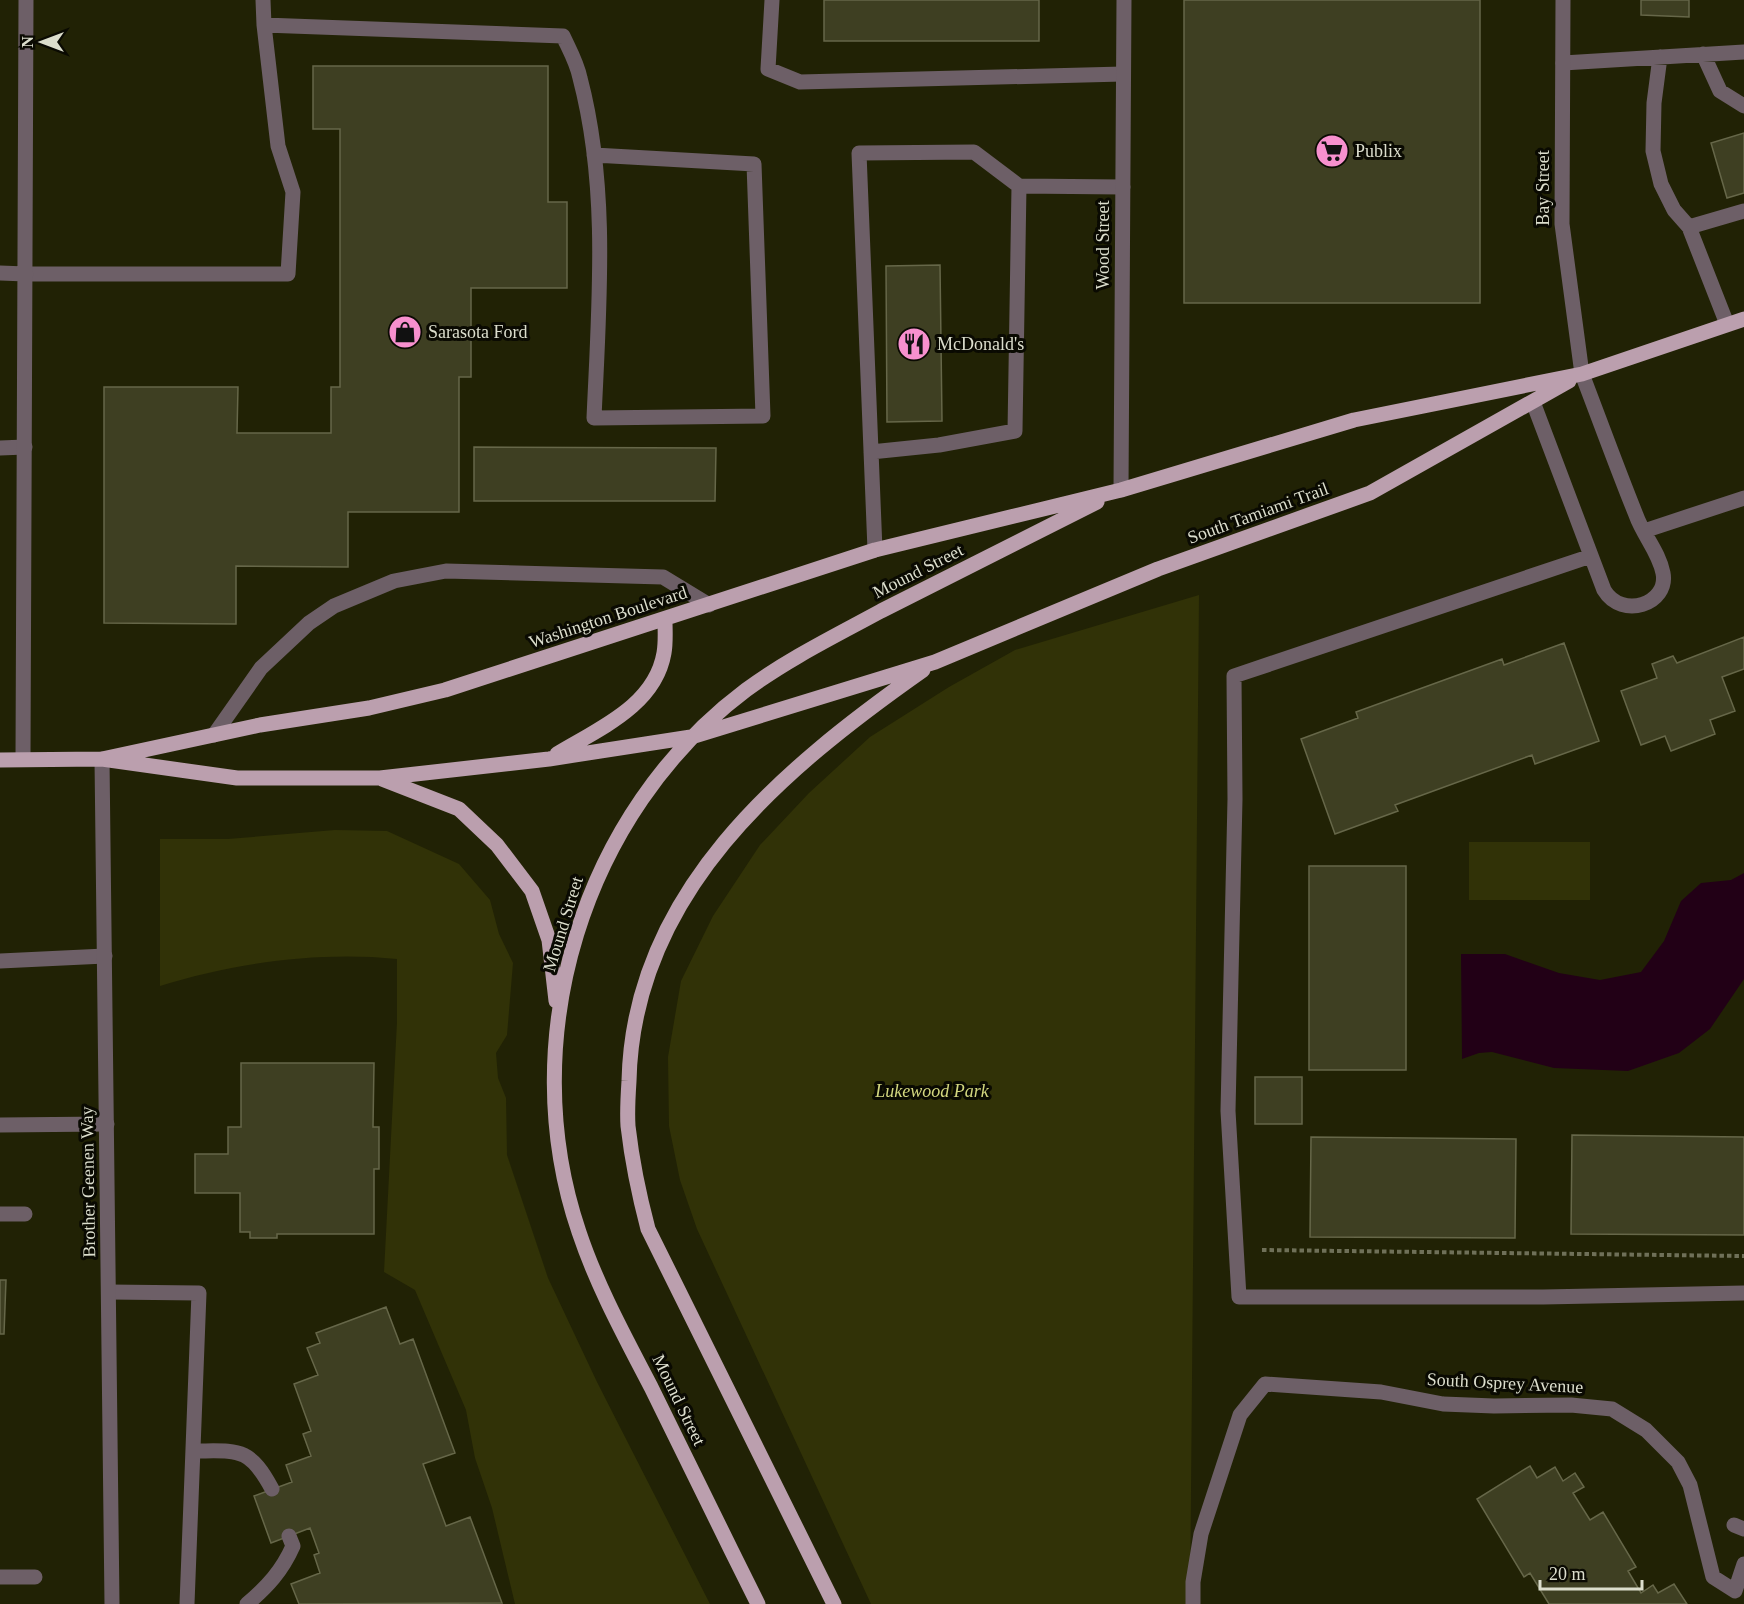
<svg xmlns="http://www.w3.org/2000/svg" width="1744" height="1604" viewBox="0 0 1744 1604" font-family="Georgia,serif">
  <style>
    .green { fill: #313207 }
    .water { fill: #220016 }
    .building { fill: #3e3f22; stroke: #666749; stroke-width: 1.5 }
    .lines { fill: none; stroke-linecap: round; stroke-linejoin: round }
    .path { stroke: #6f7058; stroke-width: 4; stroke-dasharray: 4.5 3; stroke-linecap: butt }
    .lane { stroke: #6d5f67; stroke-width: 15 }
    .street { stroke: #6d5f67; stroke-width: 15 }
    .primary { stroke: #bb9fae; stroke-width: 15 }
    .labels { text-anchor: middle; dominant-baseline: central; stroke-width: 6; stroke-linejoin: round; paint-order: stroke }
    .poi-label { font-size: 18px; fill: #dcdecd; stroke: #0a0a02; text-anchor: start }
    .street-label { font-size: 18px; fill: #dcdecd; stroke: #0a0a02 }
    .park-label { font-size: 18px; font-style: italic; fill: #d3d77f; stroke: #0a0a02 }
  </style>
  <rect width="100%" height="100%" fill="#212205"/>
  <path class="green" d="M1199,595L1190,1604H871L697,1229L680,1180L669,1126L668,1057L681,981L713,916L760,845L809,793L870,737L949,687L1015,650Z
    M335,830L387,831L459,864L490,900L499,934L513,963L507,1035L496,1053L498,1078L506,1098L507,1155L548,1278L597,1382L710,1604H515L492,1508L475,1458L466,1410L415,1290L384,1272L397,1022V959C318,951 235,963 160,986V839H228Z
    M1469,842H1590V900H1469Z"/>
  <path class="water" d="M1744,873V979L1710,1029L1679,1053L1628,1071L1554,1068L1492,1052L1479,1053L1462,1059L1461,954H1505L1559,973L1600,980L1641,972L1664,941L1681,901L1701,883L1731,880Z"/>
  <path class="building" d="M824,0H1039V41H824Z
    M1184,0H1480V303H1184Z
    M1641,0H1689V17L1641,15Z
    M313,66H548V202H567V288H471V377H459V512H348V567L236,566V624L104,623V387H238L237,433H331V387H340V129H313Z
    M1744,133V193L1727,198L1711,143Z
    M940,265L942,421L887,422L886,266Z
    M474,447L716,448L715,501H474Z
    M1744,637V669L1722,677L1735,711L1710,720L1715,734L1671,751L1665,736L1641,745L1621,691L1657,678L1652,664L1673,656L1677,663Z
    M1564,643L1599,741L1535,764L1532,755L1395,805L1398,811L1335,834L1301,739L1358,718L1356,712L1502,659L1504,665Z
    M1309,866H1406V1070H1309Z
    M241,1063H374L373,1127H379V1169H374V1234H277V1238H250V1232H240V1193H195V1154H228V1127H241Z
    M1255,1077H1302V1124H1255Z
    M1572,1135L1744,1137V1235L1571,1234Z
    M1311,1137L1516,1139L1515,1238L1310,1237Z
    M0,1280H6L4,1334H0Z
    M386,1307L400,1344L413,1339L455,1453L423,1464L446,1526L470,1517L502,1603L299,1604L291,1584L320,1573L314,1555L319,1553L310,1528L271,1543L254,1496L292,1482L286,1465L311,1456L303,1434L311,1431L294,1384L318,1375L307,1348L320,1343L316,1333Z
    M1530,1466L1537,1478L1555,1467L1563,1481L1575,1473L1584,1487L1573,1493L1590,1520L1603,1512L1636,1567L1628,1571L1641,1593L1653,1585L1658,1593L1674,1584L1687,1604H1549L1530,1573L1524,1577L1477,1499Z"/>
  <g class="lines">
    <path class="path" d="M1262,1250L1744,1256"/>
    <path class="lane" d="M263,0L264,25L563,36C569,49 577,63 580,78C609,188 599,305 594,418L763,416L754,164L594,155
      M772,0L768,69L800,82L1123,74
      M1703,54L1720,91L1744,106
      M1660,57L1654,103L1653,151L1661,184L1674,210L1689,227L1727,324
      M1563,63L1744,52
      M1019,186L1123,187
      M1689,227L1744,211
      M26,274H288L293,192L278,146L264,25
      M1533,402L1604,590C1622,620 1669,604 1663,573C1659,552 1643,535 1636,515C1617,468 1600,421 1582,374
      M0,448L25,447
      M871,452L939,445L1015,431L1019,186L974,152L859,153L875,550
      M1644,531L1744,498
      M1591,556L1234,676L1235,799L1228,1111L1239,1297H1543L1744,1293
      M214,735L261,668L309,623L334,606L394,581L446,571L663,577L709,605
      M0,961L105,956
      M0,1125L107,1124
      M109,1292L199,1293L187,1604
      M193,1451C238,1451 249,1446 272,1489
      M1734,1525L1744,1529
      M247,1604C267,1587 282,1571 293,1546L289,1536
      M1193,1604V1582L1201,1534L1240,1415L1265,1384L1381,1392L1443,1404L1494,1406L1571,1405L1612,1409L1646,1430L1678,1462L1690,1485L1713,1577L1735,1591L1744,1564"/>
    <path class="street" d="M1563,0L1562,224L1582,374
      M0,273L26,274
      M1121,490L1124,0
      M23,759L26,0
      M102,759L112,1604
      M0,1214H25
      M0,1577H35"/>
    <path class="primary" d="M557,754C598,729 655,706 664,653C666,642 665,631 665,620
      M102,759L260,725L369,708L445,690L875,550L1121,490L1354,420L1582,374L1744,319
      M0,760L102,759L237,778H380L549,759L691,737L935,662L1158,569L1370,493L1569,381
      M382,779L459,809L497,845L532,891L549,940L556,1001
      M758,1604C722,1532 687,1460 651,1387C625,1337 597,1286 579,1232C513,1039 583,812 746,690C788,659 835,636 881,611C953,574 1025,538 1097,502
      M834,1604L648,1229C639,1195 632,1161 628,1126C627,1111 628,1096 629,1081C633,893 781,770 923,670"/>
  </g>
  <defs>
    <symbol id="supermarket-disc" viewBox="-11 -11 22 22"><circle r="9.5" fill="#f790ce" stroke="#0a0a02"/><path d="M-6-5.5h2.5l.6 2H6L4.5 2H-2.5L-4.4-4H-6ZM-1.5 3.2a1.3 1.3 0 1 0 .1 0ZM3 3.2a1.3 1.3 0 1 0 .1 0Z" fill="#111"/></symbol>
    <symbol id="shop-disc" viewBox="-11 -11 22 22"><circle r="9.5" fill="#f790ce" stroke="#0a0a02"/><path d="M-5-2.5h2.3a2.7 3.5 0 0 1 5.4 0H5L5.5 6h-11ZM-1.5-2.5h3a1.5 2.3 0 0 0-3 0Z" fill="#111"/></symbol>
    <symbol id="restaurant-disc" viewBox="-11 -11 22 22"><circle r="9.5" fill="#f790ce" stroke="#0a0a02"/><path d="M-5-6h1v4h1v-4h1v4h1v-4h1v5L-1.5 .5V6h-2V.5L-5-1ZM5-6V6H3V1.5H1.5Q1.5-4 5-6Z" fill="#111"/></symbol>
  </defs>
  <g fill-rule="evenodd">
    <use href="#supermarket-disc" x="1313" y="132" width="38" height="38"/>
    <use href="#shop-disc" x="386" y="313" width="38" height="38"/>
    <use href="#restaurant-disc" x="895" y="325" width="38" height="38"/>
  </g>
  <g class="labels">
    <g class="poi-label">
      <text x="1355" y="151">Publix</text>
      <text x="428" y="332">Sarasota Ford</text>
      <text x="937" y="344">McDonald's</text>
    </g>
    <g class="street-label">
      <text transform="translate(1543 188) rotate(-90)">Bay Street</text>
      <text transform="translate(1103 245) rotate(-90)">Wood Street</text>
      <text transform="translate(1258 513) rotate(-20)">South Tamiami Trail</text>
      <text transform="translate(918 571) rotate(-27)">Mound Street</text>
      <text transform="translate(608 617) rotate(-18)">Washington Boulevard</text>
      <text transform="translate(563 924) rotate(-73)">Mound Street</text>
      <text transform="translate(88 1182) rotate(-91)">Brother Geenen Way</text>
      <text transform="translate(1505 1383) rotate(3)">South Osprey Avenue</text>
      <text transform="translate(679 1400) rotate(64)">Mound Street</text>
    </g>
    <g class="park-label">
      <text x="932" y="1091">Lukewood Park</text>
    </g>
  </g>
  <g transform="translate(42 42) rotate(270)" stroke="#0a0a02" stroke-width="4.5" paint-order="stroke">
  <path d="M0-4.5L10 22L0 15L-10 22Z" fill="#dcdecd"/>
  <text y="-9" font-size="16" font-weight="bold" text-anchor="middle" fill="#dcdecd">N</text>
  </g>
  <path d="M1540 1580v9h102v-9" fill="none" stroke="#dcdecd" stroke-width="3"/>
  <text x="1549" y="1580" font-size="18" fill="#dcdecd" stroke="#0a0a02" stroke-width="4.5" paint-order="stroke">20 m</text>
</svg>
